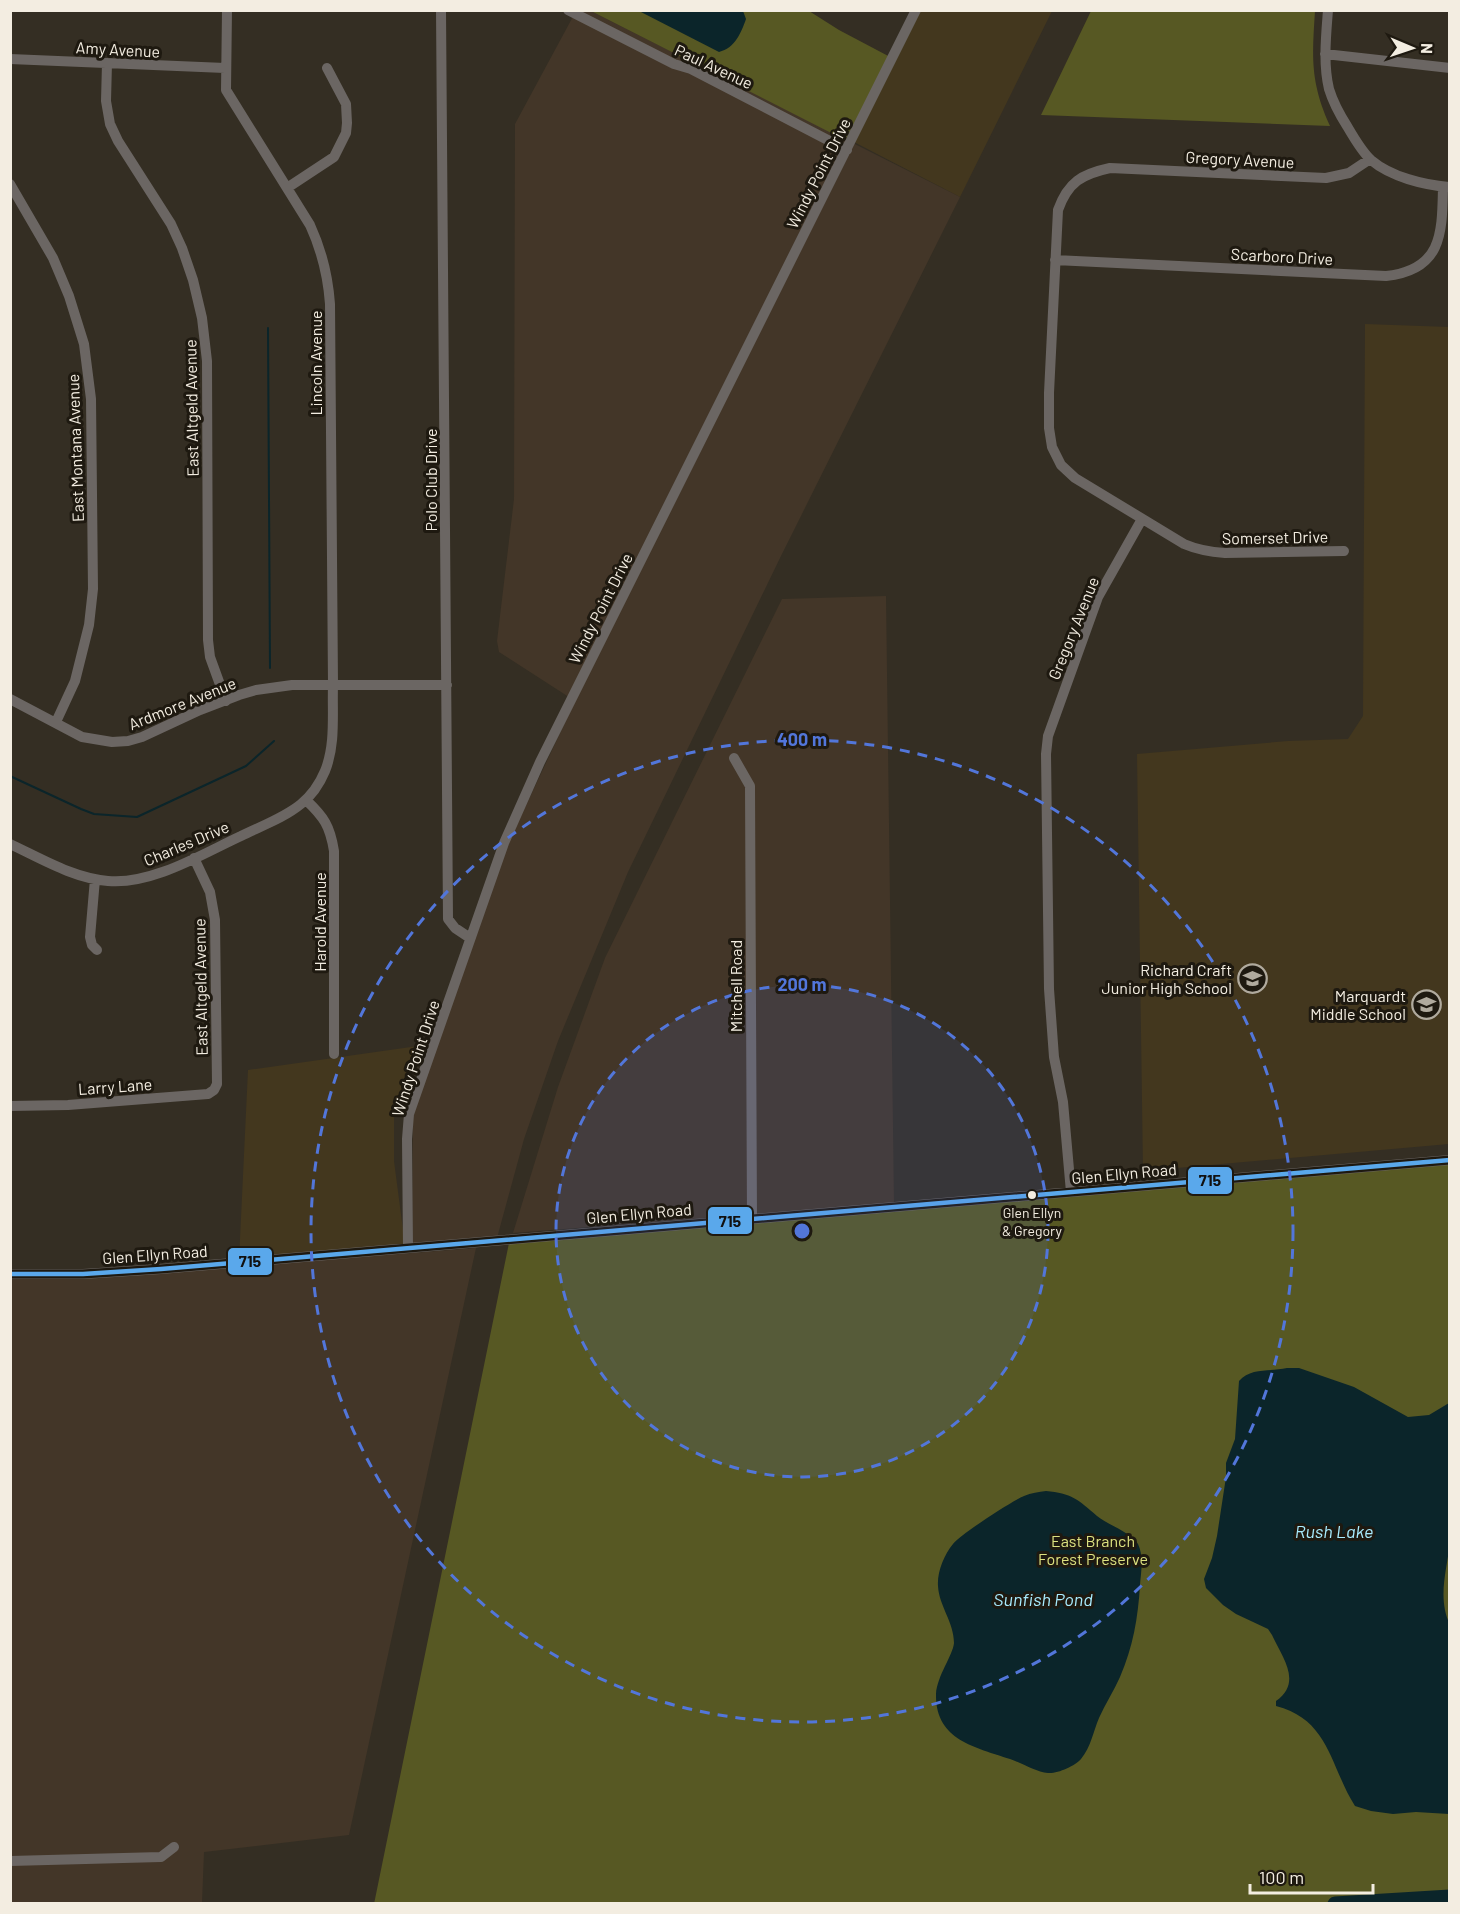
<svg xmlns="http://www.w3.org/2000/svg" width="1460" height="1914" viewBox="0 0 1460 1914" font-family="Barlow,sans-serif">
  <style>
    .built { fill: #43371e }
    .industrial { fill: #433628 }
    .green { fill: #575823 }
    .water { fill: #0b252a }
    .lines { fill: none; stroke-linecap: round; stroke-linejoin: round }
    .stream { stroke: #0b252a; stroke-width: 2 }
    .river { stroke: #0b252a; stroke-width: 15 }
    .minor { stroke: #6b6663; stroke-width: 10 }
    .bus-1-casing { stroke: #1e1910; stroke-width: 9 }
    .bus-1 { stroke: #5aa8eb; stroke-width: 4.5 }
    .ring { fill: none; stroke: #5276da; stroke-width: 3; stroke-dasharray: 10 8 }
    .bus-dot { fill: #f3ede1; stroke: #1e1910; stroke-width: 2 }
    .labels { text-anchor: middle; dominant-baseline: central; stroke-width: 6; stroke-linejoin: round; paint-order: stroke }
    .bus-label { font-size: 14px; fill: #f3ede1; stroke: #1e1910 }
    .street-label { font-size: 16px; fill: #f3ede1; stroke: #1e1910 }
    .poi-label { font-size: 16px; fill: #f3ede1; stroke: #1e1910; text-anchor: end }
    .park-label { font-size: 16px; fill: #dce180; stroke: #1e1910 }
    .water-label { font-size: 18px; font-style: italic; fill: #a7ebfe; stroke: #1e1910 }
    .centre { fill: #5276da; stroke: #1e1910; stroke-width: 3 }
    .ring-label { font-size: 18px; text-anchor: middle; font-weight: bold; fill: #5276da; stroke: #1e1910; stroke-width: 6; stroke-linejoin: round; paint-order: stroke }
    .line-badge { stroke: #1e1910; stroke-width: 2 }
    .pale-badge-label { font-size: 16px; text-anchor: middle; font-weight: bold; fill: #111 }
  </style>
  <rect width="100%" height="100%" fill="#342e23"/>
  <path class="built" d="M919,11H1052L960,197L854,142Z
    M1365,324L1449,327V1144L1143,1171L1137,754L1288,741L1348,739L1363,716Z
    M418,1046L394,1116V1161L405,1245L239,1260L248,1070Z"/>
  <path class="industrial" d="M576,11H591L960,197L780,558L628,872L558,1041L524,1139L497,1238L412,1245L413,1115L507,846L575,701L499,652L497,641L514,499L515,124Z
    M886,596L894,1203L513,1233L558,1087L605,958L782,599Z
    M476,1248L349,1835L204,1852L202,1903H11L10,1278L309,1261Z"/>
  <path class="green" d="M591,11H809L839,30L892,58L845,140Z
    M1091,11H1315C1312,57 1310,82 1330,126L1041,115Z
    M1449,1163V1903L374,1904L509,1243Z"/>
  <path class="water" d="M639,11H743L746,19C741,33 735,48 719,52Z
    M1287,1368H1299L1354,1387L1408,1417L1429,1415L1449,1403C1450,1448 1453,1497 1450,1542C1447,1570 1437,1598 1450,1625L1449,1814L1416,1812L1393,1814L1371,1811L1355,1806C1330,1767 1330,1720 1276,1706V1701C1303,1682 1282,1657 1272,1635L1268,1629L1236,1614L1223,1605L1206,1588L1204,1579L1212,1558L1217,1536L1226,1477V1463L1235,1439L1239,1381C1251,1367 1270,1372 1287,1368Z
    M1046,1491C1071,1493 1079,1500 1097,1516C1108,1525 1132,1533 1138,1544C1144,1557 1141,1572 1140,1585C1138,1618 1133,1647 1120,1677C1114,1691 1105,1704 1099,1718C1093,1732 1091,1747 1081,1759C1075,1766 1057,1774 1048,1773C1036,1772 1022,1763 1010,1759C975,1747 935,1740 936,1694C937,1676 953,1655 954,1643C954,1622 939,1606 938,1586C937,1572 944,1555 953,1544C961,1534 1012,1501 1024,1496C1031,1493 1039,1492 1046,1491Z"/>
  <g class="lines">
    <path class="stream" d="M268,328L270,668
      M10,776L81,809L94,814L137,817L246,766L274,741"/>
    <path class="river" d="M1335,1904L1450,1897"/>
    <path class="minor" d="M441,10L448,919L455,928L470,938
      M568,10L674,64L691,69L847,150
      M1328,10C1326,36 1323,64 1329,89C1333,102 1340,115 1347,126C1354,138 1362,152 1371,160C1391,177 1424,185 1449,187
      M1325,54L1450,68
      M10,59L225,68
      M107,63L106,101L110,124L118,141L171,224L182,248L193,280L202,318L207,361L208,640L210,657L226,701
      M10,184L53,258L69,296L84,344L91,399L93,589L89,625L75,681L56,722
      M287,188L334,157L346,133L347,123L346,104L327,68
      M1055,260L1386,276C1443,270 1442,232 1443,187
      M1344,551L1225,553C1210,552 1198,550 1184,544L1075,478L1061,465L1052,447L1049,428V393L1058,210C1068,182 1082,174 1110,168L1326,178L1349,173L1370,159
      M10,699L82,737L112,742L128,741L142,737L200,710L239,695L256,690L292,685H447
      M734,758L750,786L752,1219
      M306,800C324,817 330,826 334,851V1054
      M10,844C42,859 73,878 108,881C152,885 202,854 241,836C261,826 284,818 301,804C311,796 320,783 325,771C336,744 332,713 333,685L330,304C328,276 322,251 310,225L226,90L227,10
      M95,879L90,937L92,945L97,950
      M10,1106L68,1105L208,1094L214,1090L217,1084L215,920L210,892L194,858
      M1071,1192L1063,1102L1054,1057L1049,989L1046,754L1048,736L1098,597L1142,519
      M408,1248L407,1139L409,1114L504,843L540,762L916,10
      M10,1274H83L161,1269L1450,1160
      M10,1861L161,1857L174,1847"/>
    <defs>
      <path id="bus-1" d="M10,1274H83L161,1269L1450,1160"/>
    </defs>
    <use href="#bus-1" class="bus-1-casing"/>
    <use href="#bus-1" class="bus-1"/>
  </g>
  <circle cx="802" cy="1231" r="246" fill="#5276da" fill-opacity=".12"/>
  <g class="ring">
    <circle cx="802" cy="1231" r="246"/>
    <circle cx="802" cy="1231" r="491"/>
  </g>
  <defs>
    <symbol id="school-ring" viewBox="-11 -11 22 22"><circle r="9.5" fill="#1e1910" stroke="#b0aa9e" stroke-width="1.5"/><path d="M0-5L7-2L0 1L-7-2ZM-4 1L0 2.5L4 1V4Q0 6-4 4Z" fill="#b0aa9e"/></symbol>
  </defs>
  <g fill-rule="evenodd">
    <use href="#school-ring" x="1236" y="962" width="33" height="33"/>
    <use href="#school-ring" x="1410" y="988" width="33" height="33"/>
  </g>
  <circle class="bus-dot" cx="1032" cy="1195" r="5"/>
  <g class="labels">
    <g class="bus-label">
      <text x="1032" y="1212">Glen Ellyn<tspan x="1032" dy="18">&amp; Gregory</tspan></text>
    </g>
    <g class="street-label">
      <text transform="translate(118 49) rotate(3)">Amy Avenue</text>
      <text transform="translate(714 66) rotate(25)">Paul Avenue</text>
      <text transform="translate(1240 159) rotate(3)">Gregory Avenue</text>
      <text transform="translate(818 173) rotate(-63)">Windy Point Drive</text>
      <text transform="translate(1282 256) rotate(3)">Scarboro Drive</text>
      <text transform="translate(315 363) rotate(-90)">Lincoln Avenue</text>
      <text transform="translate(191 408) rotate(-91)">East Altgeld Avenue</text>
      <text transform="translate(75 448) rotate(-92)">East Montana Avenue</text>
      <text transform="translate(430 480) rotate(-90)">Polo Club Drive</text>
      <text transform="translate(1275 537) rotate(-1)">Somerset Drive</text>
      <text transform="translate(600 608) rotate(-63)">Windy Point Drive</text>
      <text transform="translate(1073 628) rotate(-68)">Gregory Avenue</text>
      <text transform="translate(182 703) rotate(-22)">Ardmore Avenue</text>
      <text transform="translate(186 843) rotate(-23)">Charles Drive</text>
      <text transform="translate(319 922) rotate(-90)">Harold Avenue</text>
      <text transform="translate(735 986) rotate(-90)">Mitchell Road</text>
      <text transform="translate(200 987) rotate(-91)">East Altgeld Avenue</text>
      <text transform="translate(415 1058) rotate(-72)">Windy Point Drive</text>
      <text transform="translate(115 1086) rotate(-4)">Larry Lane</text>
      <text transform="translate(1124 1173) rotate(-5)">Glen Ellyn Road</text>
      <text transform="translate(639 1213) rotate(-5)">Glen Ellyn Road</text>
      <text transform="translate(155 1254) rotate(-4)">Glen Ellyn Road</text>
    </g>
    <g class="poi-label">
      <text x="1232" y="969">Richard Craft<tspan x="1232" dy="18">Junior High School</tspan></text>
      <text x="1406" y="995">Marquardt<tspan x="1406" dy="18">Middle School</tspan></text>
    </g>
    <g class="park-label">
      <text x="1093" y="1540">East Branch<tspan x="1093" dy="18">Forest Preserve</tspan></text>
    </g>
    <g class="water-label">
      <text x="1334" y="1531">Rush Lake</text>
      <text x="1043" y="1599">Sunfish Pond</text>
    </g>
  </g>
  <circle cx="802" cy="1231" r="9" class="centre"/>
  <g class="ring-label">
    <text x="802" y="746">400 m</text>
    <text x="802" y="991">200 m</text>
  </g>
  <g class="line-badge">
    <rect x="1187" y="1166" width="46" height="29" rx="6" fill="#5aa8eb"/>
    <rect x="707" y="1206" width="46" height="29" rx="6" fill="#5aa8eb"/>
    <rect x="227" y="1247" width="46" height="29" rx="6" fill="#5aa8eb"/>
  </g>
  <g class="pale-badge-label">
    <text x="1210" y="1186">715</text>
    <text x="730" y="1227">715</text>
    <text x="250" y="1267">715</text>
  </g>
  <rect width="1460" height="1914" fill="none" stroke="#f3ede1" stroke-width="24"/>
  <g transform="translate(1412 48) rotate(92)" stroke="#1e1910" stroke-width="4.5" paint-order="stroke">
  <path d="M0-4.5L10 22L0 15L-10 22Z" fill="#f3ede1"/>
  <text y="-9" font-size="16" font-weight="bold" text-anchor="middle" fill="#f3ede1">N</text>
  </g>
  <path d="M1250 1884v9h123v-9" fill="none" stroke="#f3ede1" stroke-width="3"/>
  <text x="1259" y="1884" font-size="18" fill="#f3ede1" stroke="#1e1910" stroke-width="4.5" paint-order="stroke">100 m</text>
</svg>
